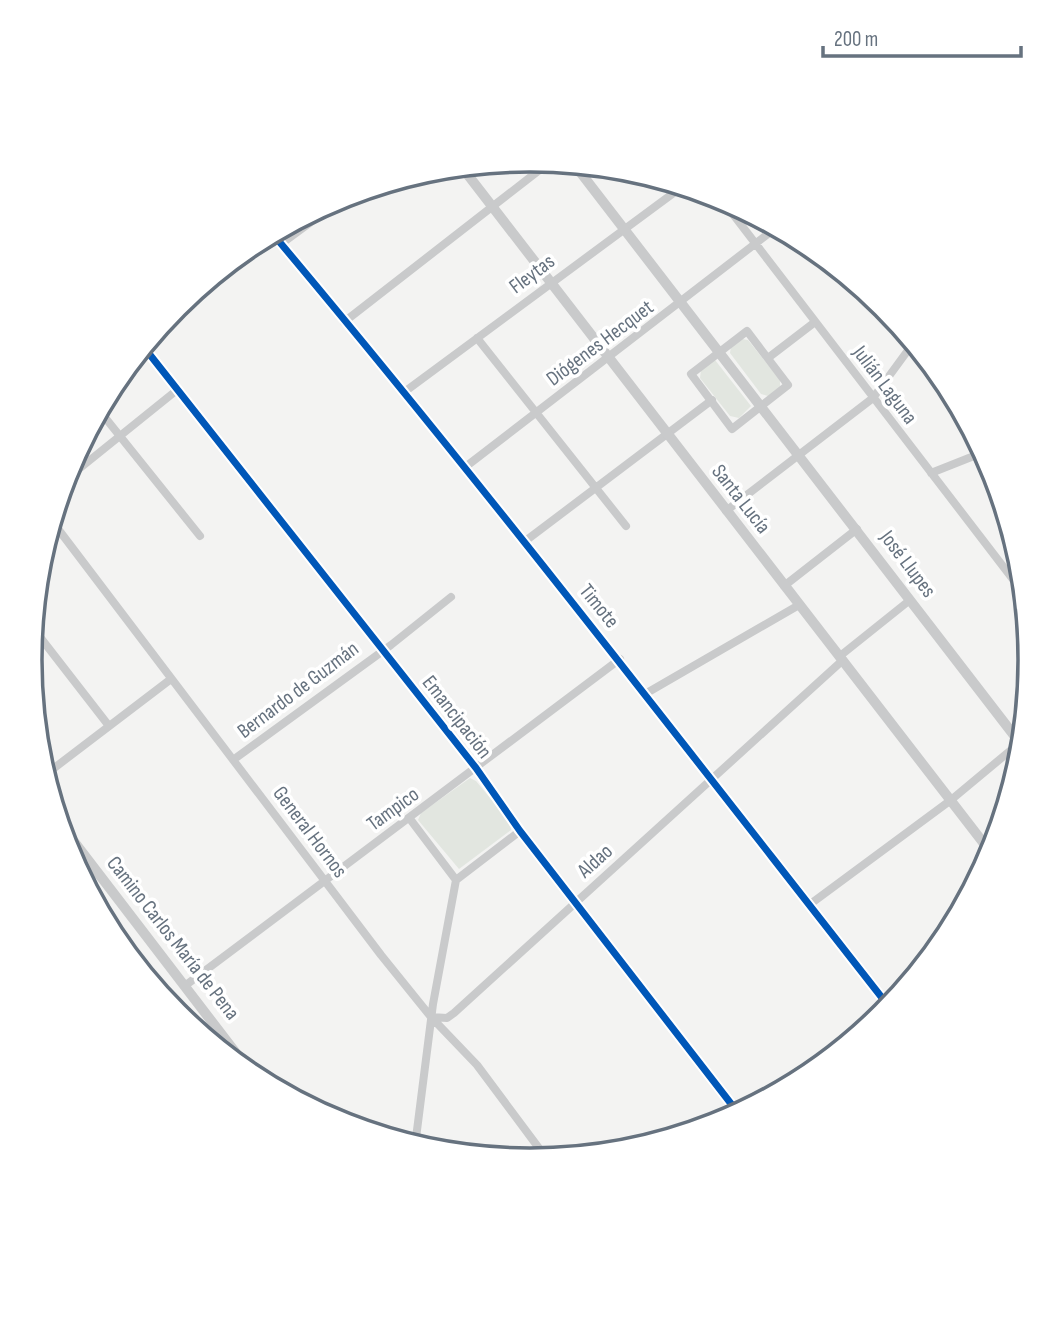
<svg xmlns="http://www.w3.org/2000/svg" width="1061" height="1320" viewBox="0 0 1061 1320" font-family="'Sofia Sans Condensed',sans-serif">
  <style>
    .green { fill: #e2e6e0 }
    .lines { fill: none; stroke-linecap: round; stroke-linejoin: round }
    .minor { stroke: #c9cacb; stroke-width: 8 }
    .tertiary { stroke: #c9cacb; stroke-width: 10 }
    .cycleway-casing { stroke: #fff; stroke-width: 11 }
    .cycleway { stroke: #0057b8; stroke-width: 7 }
    .labels { text-anchor: middle; dominant-baseline: central; stroke-width: 7; stroke-linejoin: round; paint-order: stroke }
    .street-label { font-size: 21px; fill: #66727f; stroke: #fff }
    .rim { fill: none; stroke: #66727f; stroke-width: 3.5 }
  </style>
  <rect width="100%" height="100%" fill="#f3f3f2"/>
  <path class="green" d="M742,339L748,340L780,380V387L768,396L761,394L730,353L731,347Z
    M715,360L751,406L739,418L730,416L700,378L701,370Z
    M470,778L476,781L510,822L511,830L459,869L418,820L421,813Z"/>
  <g class="lines">
    <path class="minor" d="M719,196L1025,595
      M272,233C485,486 686,748 890,1008
      M281,244L349,194
      M344,322L551,161
      M747,331L788,385L732,429L691,374Z
      M477,338L626,526
      M143,346L476,768L520,831L739,1114
      M768,358L815,322
      M403,393L683,186
      M99,410L200,536
      M464,468L777,227
      M931,473L984,452
      M64,481L177,390
      M726,511L873,398L914,342
      M52,521L381,955L431,1017L477,1065L547,1159
      M524,542L712,400
      M784,586L857,529
      M33,628L109,726
      M840,656L910,600
      M645,694L799,605
      M233,760L391,645L451,597
      M45,775L171,679
      M410,819L456,880
      M809,905L951,800L1011,750L1023,747
      M186,985L620,659
      M431,1017L447,1018L454,1013L843,660
      M415,1146L433,1004L456,880L520,831"/>
    <path class="tertiary" d="M574,164L1023,747
      M461,166L992,854
      M59,822L255,1078"/>
    <defs>
      <path id="cycleway" d="M272,233C485,486 686,748 890,1008
        M143,346L476,768L520,831L739,1114"/>
    </defs>
    <use href="#cycleway" class="cycleway-casing"/>
    <use href="#cycleway" class="cycleway"/>
  </g>
  <g class="labels">
    <g class="street-label">
      <text transform="translate(532 274) rotate(-37)">Fleytas</text>
      <text transform="translate(600 343) rotate(-37)">Diógenes Hecquet</text>
      <text transform="translate(885 385) rotate(53)">Julián Laguna</text>
      <text transform="translate(741 499) rotate(52)">Santa Lucía</text>
      <text transform="translate(908 564) rotate(53)">José Llupes</text>
      <text transform="translate(599 606) rotate(51)">Timote</text>
      <text transform="translate(298 690) rotate(-37)">Bernardo de Guzmán</text>
      <text transform="translate(457 717) rotate(52)">Emancipación</text>
      <text transform="translate(393 809) rotate(-36)">Tampico</text>
      <text transform="translate(310 832) rotate(53)">General Hornos</text>
      <text transform="translate(595 861) rotate(-42)">Aldao</text>
      <text transform="translate(173 938) rotate(52)">Camino Carlos María de Pena</text>
    </g>
  </g>
  <path d="M0 0H1061V1320H0ZM42 660a488 488 0 1 1 976 0a488 488 0 1 1-976 0Z" fill="#fff" fill-rule="evenodd"/>
  <path class="rim" d="M42 660a488 488 0 1 1 976 0a488 488 0 1 1-976 0Z"/>
  <path d="M823 46v10h198v-10" fill="none" stroke="#66727f" stroke-width="3.5"/>
  <text x="834" y="46" font-size="21" fill="#66727f" stroke="#ffffff" stroke-width="5" paint-order="stroke">200 m</text>
</svg>
